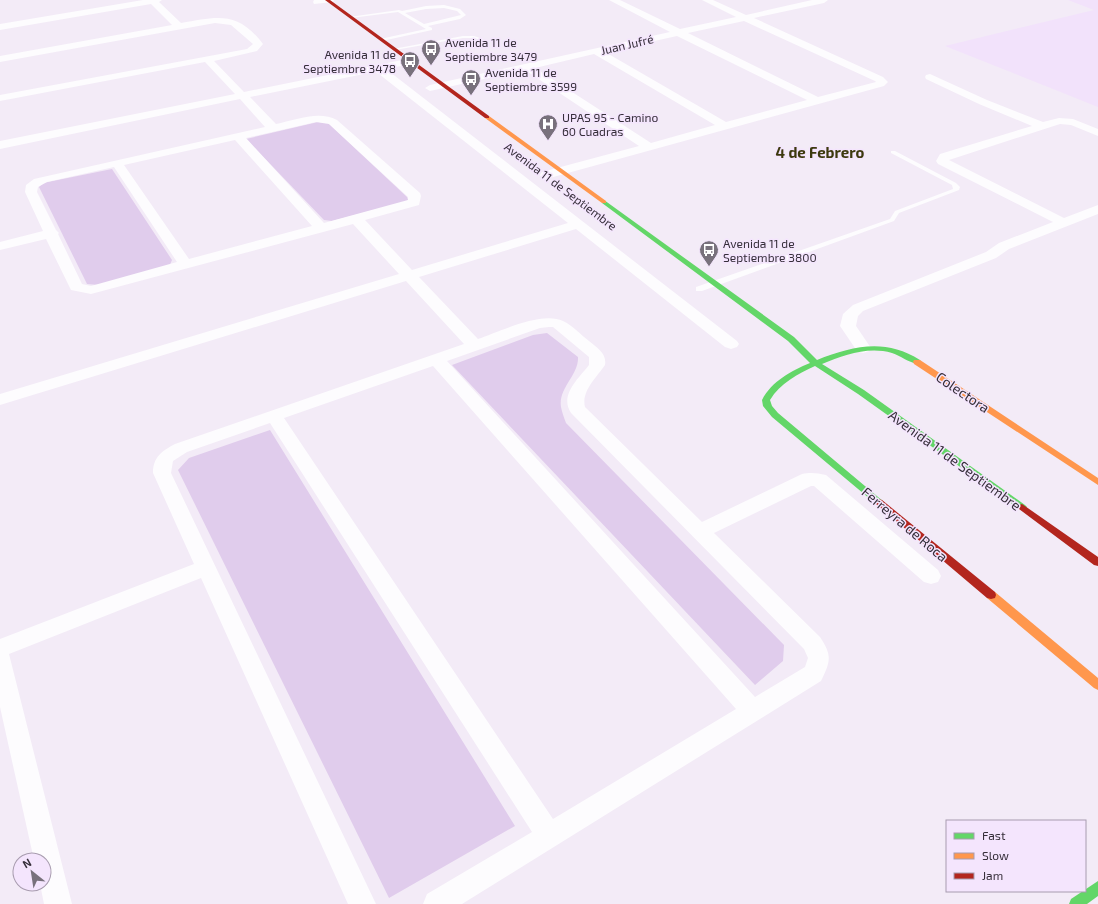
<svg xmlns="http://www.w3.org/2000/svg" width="1098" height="904" viewBox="0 0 1098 904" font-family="'Exo 2',sans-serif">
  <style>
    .built { fill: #f2e2fb }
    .green { fill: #e0ccec }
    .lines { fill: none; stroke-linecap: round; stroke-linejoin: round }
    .lane { fill: #fdfcfe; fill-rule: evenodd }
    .street { fill: #fdfcfe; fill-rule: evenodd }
    .fast { fill: #63d668; fill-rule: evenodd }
    .slow { fill: #ff974d; fill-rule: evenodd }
    .jam { fill: #b3261e; fill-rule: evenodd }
    .labels { text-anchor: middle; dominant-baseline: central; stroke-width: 3; stroke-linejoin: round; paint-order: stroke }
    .far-poi-label { font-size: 12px; fill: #362f3a; stroke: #f4e5fd; text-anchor: start }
    .far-street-label { font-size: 12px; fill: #362f3a; stroke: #f4e5fd }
    .street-label { font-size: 14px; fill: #362f3a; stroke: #f4e5fd }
    .far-district-label { font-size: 15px; font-weight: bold; fill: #3d390f; stroke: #f4e5fd }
  </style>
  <rect width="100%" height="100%" fill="#f3ebf7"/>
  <path class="built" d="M1068,0H1098V107L945,46L1094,10Z"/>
  <path class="green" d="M318,122L328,123L407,197L408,200L405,202L332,221L324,220L246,139Z
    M112,169L172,260L169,267L99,285L87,284L39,187L43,183Z
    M547,333L578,357C579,375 558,388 561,407C562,412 564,418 566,423L784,645L783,661L755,685L452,365L533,335Z
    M270,430L515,826L389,898L178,470L189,458Z"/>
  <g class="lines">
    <path class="lane" d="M444,5L460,9L466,15L460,19L428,26L432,28V30L382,41L380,40V39L426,29L398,12L351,18L349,17L399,10L402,11L426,6ZM444,8L457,11L461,15L424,24L405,13L426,9Z
      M463,36H474L483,39L481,40L474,38H463L395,50L393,49Z
      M891,151H895L956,183L960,187L959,190L899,213L894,221L702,291H696V287L890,219L895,211L953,189L952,185L891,153Z"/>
    <path class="street" d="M143,0H162L159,2L181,23C217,17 237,10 263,44L257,51L214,61L244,92L412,58L416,59L417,61L416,63L386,69L737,341L739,344L737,347L731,349L725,347L576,229L419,277L478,339C499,332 541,311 563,321C572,325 581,335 589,341C597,348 607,353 605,365C597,377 581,391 585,407L702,522L802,474C811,472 817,473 826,475L938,570L941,576L938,582L931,584L924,582L814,486H811L714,533L820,637C832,655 831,661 821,681L462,904H423L427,894L532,832L270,423L187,452L173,461L171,473L376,904H348L201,578L9,654L72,904H44L40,884H44V860H34L0,707V639L194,564L153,473C153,457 162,451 175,444L464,344L406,281L0,405V394L399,274L353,224L91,294L71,290L46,239L0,250V242L43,231L25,192L26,185L34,179L265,127L240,99L0,149V141L235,94L205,62L0,101V95L247,49L253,44L231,25L215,23L0,62V56L172,25L151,4L0,30V24ZM374,72L379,74L568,223L412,270L365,220L419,205L421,196L420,193L337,120C319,110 295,120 276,124L250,97ZM316,122L329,124L408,197V200L324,223L246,138ZM235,140L312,226L189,259L124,165ZM114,167L177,262L91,286L82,284L58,234L59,233L56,230L37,192L38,187L47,182ZM549,327H553L589,357V365C579,378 559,395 571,413L804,649L808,658L805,667L755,697L447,361L540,328ZM433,366L736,709L553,819L284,418Z
      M314,0H334L333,2L314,4L313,2Z
      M609,0H620L680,29L736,17L702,0H713L746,15L812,0H828L824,3L754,18L883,77L888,82L884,86L546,179L542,178L540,175L542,172L639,146L525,70L430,91L425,88L430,85L670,32ZM744,21L875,81L876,82L818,97L688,33ZM677,36L807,100L726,122L605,52ZM594,54L715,125L651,143L535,68Z
      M930,74L987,100L1043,122L1059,118L1073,119L1098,129V136L1071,125L1060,124L949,160L1064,218L1098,205V214L1009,249L996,258L863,311L858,316L856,326L871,348L869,351L863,353L857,351L840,326L843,314L853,305L986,252L999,243L1053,222L938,164L936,161L940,154L1032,126L979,104L926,79L925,77L926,75Z"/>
    <path class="fast" d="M604,200L794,337L817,360C853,346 885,338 920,360L921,362L917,364C908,362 901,356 892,353C868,346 844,355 822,364L864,390L1025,505L1027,507L1025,509H1019L858,394L815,366C798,374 780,383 770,400L772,406L778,413L884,502L882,504H876L772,417L763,406L762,400C772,381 791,371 810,363L788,341L602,203V201Z
      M1098,881V896L1087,904H1069L1071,899Z"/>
    <path class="slow" d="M485,116H489L606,201V203H602L485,118Z
      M914,360H920L1098,478V485L914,364L913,362Z
      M991,591L995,592L1098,678V690L1094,688L987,598L986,595L987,592Z"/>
    <path class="jam" d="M325,0H330L489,116V118H485Z
      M879,499L882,500L995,592L996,595L995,598L991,599L987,598L876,504L874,502L876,500Z
      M1022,504L1098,557V566L1094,565L1019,509L1017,507L1019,505Z"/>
  </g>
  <defs>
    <symbol id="bus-pin" viewBox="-11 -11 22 30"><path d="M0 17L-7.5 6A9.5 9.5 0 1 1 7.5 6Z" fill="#78717c" stroke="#f4e5fd"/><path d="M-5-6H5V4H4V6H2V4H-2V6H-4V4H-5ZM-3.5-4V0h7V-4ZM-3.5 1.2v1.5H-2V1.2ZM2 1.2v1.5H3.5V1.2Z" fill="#fff"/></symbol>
    <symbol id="hospital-pin" viewBox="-11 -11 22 30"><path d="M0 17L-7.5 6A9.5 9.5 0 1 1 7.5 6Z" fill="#78717c" stroke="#f4e5fd"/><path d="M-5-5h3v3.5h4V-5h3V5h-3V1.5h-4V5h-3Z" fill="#fff"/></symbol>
  </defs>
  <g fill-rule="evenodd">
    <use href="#bus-pin" x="420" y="38" width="22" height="30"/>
    <use href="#bus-pin" x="399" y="50" width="22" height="30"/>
    <use href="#bus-pin" x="460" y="68" width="22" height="30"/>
    <use href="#hospital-pin" x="537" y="113" width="22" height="30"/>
    <use href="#bus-pin" x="698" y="239" width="22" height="30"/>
  </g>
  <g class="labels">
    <g class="far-poi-label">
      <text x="445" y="42">Avenida 11 de<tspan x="445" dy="14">Septiembre 3479</tspan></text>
      <text x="396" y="54" text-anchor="end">Avenida 11 de<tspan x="396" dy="14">Septiembre 3478</tspan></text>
      <text x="485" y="72">Avenida 11 de<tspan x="485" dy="14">Septiembre 3599</tspan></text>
      <text x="562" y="117">UPAS 95 - Camino<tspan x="562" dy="14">60 Cuadras</tspan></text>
      <text x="723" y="243">Avenida 11 de<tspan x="723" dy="14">Septiembre 3800</tspan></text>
    </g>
    <g class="far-street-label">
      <text transform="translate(627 44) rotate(-13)">Juan Jufré</text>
      <text transform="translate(561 186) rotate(37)">Avenida 11 de Septiembre</text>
    </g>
    <g class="street-label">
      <text transform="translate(963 392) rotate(34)">Colectora</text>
      <text transform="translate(955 460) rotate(36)">Avenida 11 de Septiembre</text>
      <text transform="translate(905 524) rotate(40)">Ferreyra de Roca</text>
    </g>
    <g class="far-district-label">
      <text x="820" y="152">4 de Febrero</text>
    </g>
  </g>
  <rect x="946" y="820" width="140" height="72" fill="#f4e5fd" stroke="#a89caf"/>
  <rect x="954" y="833" width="20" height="6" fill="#63d668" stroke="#a89caf"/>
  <text x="982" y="840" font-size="12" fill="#362f3a">Fast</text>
  <rect x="954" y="853" width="20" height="6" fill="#ff974d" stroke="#a89caf"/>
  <text x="982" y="860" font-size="12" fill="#362f3a">Slow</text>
  <rect x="954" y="873" width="20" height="6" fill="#b3261e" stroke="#a89caf"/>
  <text x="982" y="880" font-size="12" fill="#362f3a">Jam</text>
  <g transform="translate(32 872) rotate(330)"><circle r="19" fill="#f4e5fd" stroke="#a89caf"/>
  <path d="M0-3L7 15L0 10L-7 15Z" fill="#78717c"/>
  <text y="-6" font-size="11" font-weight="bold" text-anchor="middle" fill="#362f3a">N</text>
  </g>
</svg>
